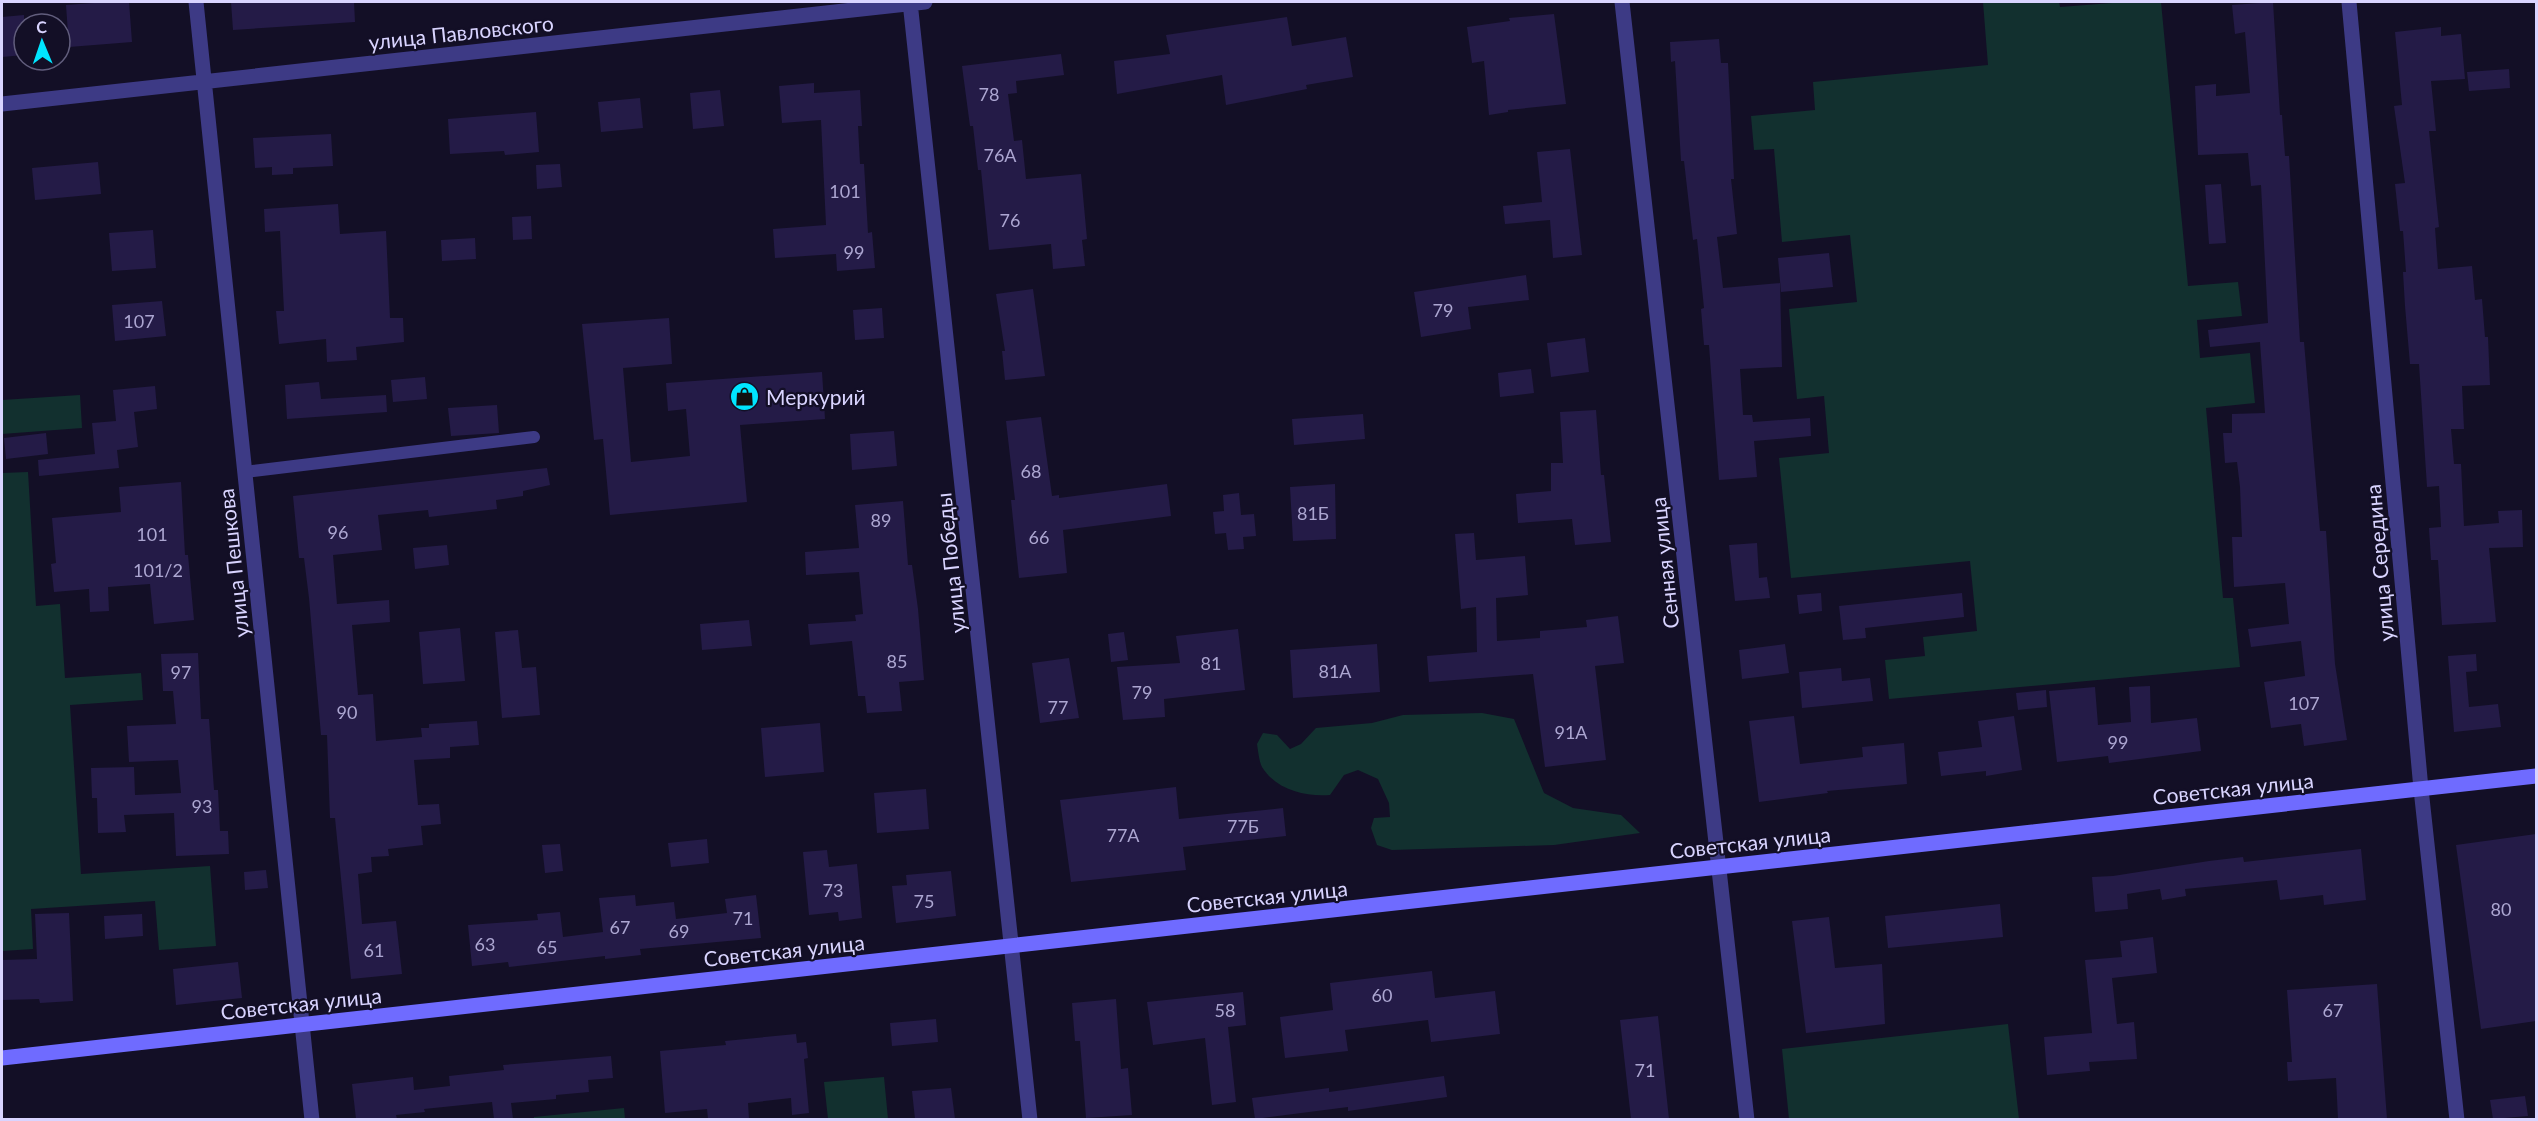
<svg xmlns="http://www.w3.org/2000/svg" width="2538" height="1121" viewBox="0 0 2538 1121" font-family="Lato,sans-serif">
  <style>
    .green { fill: #12302f }
    .building { fill: #241b47 }
    .lines { fill: none; stroke-linecap: round; stroke-linejoin: round }
    .lane { stroke: #3d3a85; stroke-width: 12 }
    .street { stroke: #3d3a85; stroke-width: 15 }
    .secondary { stroke: #6f6bff; stroke-width: 15 }
    .labels { text-anchor: middle; dominant-baseline: central; stroke-width: 4.5; stroke-linejoin: round; paint-order: stroke }
    .number-label { font-size: 18px; fill: #aca6d1 }
    .street-label { font-size: 21px; fill: #d9d4ff; stroke: #130f26 }
    .poi-label { font-size: 21px; fill: #d9d4ff; stroke: #130f26; text-anchor: start }
  </style>
  <rect width="100%" height="100%" fill="#130f26"/>
  <path class="green" d="M1983,2H2059L2060,7L2125,2H2161L2188,286L2238,282L2242,316L2197,320L2200,358L2250,353L2255,403L2206,408L2223,598H2233L2240,667L1889,699L1885,660L1925,656L1923,637L1977,631L1970,561L1791,578L1779,458L1829,453L1824,396L1797,399L1789,309L1857,302L1850,235L1782,242L1774,149L1754,150L1751,116L1815,110L1813,82L1988,65Z
    M80,395L82,428L2,434V400Z
    M28,472L36,606L60,604L65,678L141,673L143,700L70,705L81,874L210,866L216,946L159,950L155,901L31,909L33,949L2,951V473Z
    M1482,713L1514,719L1544,793L1573,808L1621,815L1640,833L1554,845L1392,850L1377,845L1371,828L1374,818L1390,817L1389,803L1378,779L1358,770L1344,775L1330,795C1306,797 1276,790 1262,767C1259,761 1258,750 1257,744L1263,733L1277,735L1290,749L1301,744L1316,728L1372,723L1403,715Z
    M2008,1024L2019,1119H1789L1782,1049Z
    M884,1077L888,1119H828L824,1082Z
    M624,1108L625,1119H534V1117Z"/>
  <path class="building" d="M107,2H129L132,42L69,47L66,5Z
    M231,2H354L355,22L233,30Z
    M2273,2L2280,115H2282L2285,156H2289L2300,342H2304L2320,531H2326L2335,664L2347,740L2304,746L2301,724L2271,728L2264,682L2305,676L2301,641L2251,647L2248,629L2289,624L2285,583L2234,587L2232,537H2242L2240,487L2237,462L2225,463L2223,433H2232V414L2265,413L2260,342L2210,347L2208,330L2268,323L2261,185L2251,186L2248,153L2198,155L2195,86L2216,84V96L2250,93L2245,32L2235,34L2232,5Z
    M1554,14L1566,104L1508,110V112L1489,115L1484,61L1472,63L1467,27L1510,21L1509,18Z
    M24,15V55L2,57V17Z
    M1287,17L1292,46L1346,37L1353,77L1306,85L1307,89L1226,105L1222,75L1117,94L1114,61L1170,54L1166,35Z
    M2441,27V36L2461,34L2465,79L2431,81L2436,131H2429L2439,227L2435,228L2438,269L2472,266L2475,300L2482,299L2485,337H2488L2490,385L2462,386L2464,429H2451L2454,464H2461L2464,526L2499,523L2498,511L2522,510L2523,547L2489,548L2496,622L2442,625L2438,560H2431L2429,528L2441,527L2439,486L2427,487L2419,364H2410L2405,306L2403,272H2406L2403,231H2400L2395,184L2405,183L2394,106L2402,105L2395,32Z
    M1719,39L1721,63H1728L1734,179H1731L1737,234L1717,237L1723,288L1780,283L1782,367L1740,369L1743,415H1752L1753,422L1810,418L1811,436L1754,441L1757,477L1719,480L1709,345H1704L1701,309L1704,308L1697,239L1693,240L1684,161H1681L1675,61L1671,62L1670,42Z
    M1061,54L1064,75L1016,81L1017,93L1008,94L1014,141L1022,140L1026,179L1081,174L1087,239L1082,240L1085,266L1053,269L1051,244L989,250L981,170H978L973,126H970L962,66Z
    M2509,69L2510,88L2469,91L2467,72Z
    M814,83V93L860,90L862,126H858L860,164H864L868,233L872,232L875,268L837,271L836,254L775,258L773,229L826,225L821,120L782,123L779,86Z
    M720,90L724,126L693,129L690,93Z
    M640,98L643,128L601,132L598,102Z
    M536,112L539,152L505,155L504,151L450,154L448,119Z
    M331,134L333,166L293,168V174L272,175V167L255,168L253,138Z
    M1570,149L1582,255L1553,258L1550,220L1505,224L1503,206L1542,202L1537,152Z
    M98,162L101,194L35,200L32,168Z
    M560,164L562,187L537,189L536,165Z
    M2221,184L2226,243L2209,244L2205,185Z
    M338,204L340,234L386,231L390,318H403L404,342L356,347L357,360L327,362L326,339L279,344L276,311H284L280,231L265,232L264,209Z
    M531,216L532,239L513,240L512,217Z
    M153,230L156,268L112,271L109,233Z
    M475,238L476,259L442,261L441,240Z
    M1829,253L1833,287L1781,292L1778,258Z
    M1526,275L1529,300L1468,307L1471,329L1421,337L1414,292Z
    M1033,289L1045,376L1005,380L1002,351H1005L996,294Z
    M162,301L166,336L115,341L112,305Z
    M882,308L884,338L855,340L853,310Z
    M669,318L672,364L623,368L631,462L690,456L686,409L668,411L666,383L822,372L825,419L740,425L747,502L610,515L603,439L594,440L582,324Z
    M1585,338L1589,372L1551,377L1547,343Z
    M1531,369L1534,393L1500,397L1498,373Z
    M425,377L427,399L393,402L391,380Z
    M319,382L321,399L386,395L387,412L287,419L285,385Z
    M155,386L157,409L134,412L138,447L117,450L119,468L39,476L38,460L95,454L92,423L116,421L113,390Z
    M497,405L499,433L451,436L448,408Z
    M1596,410L1601,475H1604L1611,542L1575,545L1572,519L1518,523L1516,494L1551,491V463H1563L1560,412Z
    M1363,414L1365,439L1294,445L1292,419Z
    M1041,417L1052,496L1059,495V498L1167,484L1171,516L1063,530L1067,573L1019,578L1011,500H1015L1006,421Z
    M894,431L897,466L852,470L850,434Z
    M46,433L48,454L6,459L4,438Z
    M547,468L550,485L523,491V496L496,500L497,509L429,517L428,510L378,515L382,550L333,555L337,604L389,600L390,622L352,625L358,695L373,694L376,741L422,737L421,728H429V724L477,721L479,745L450,747V758L414,760L418,805L439,804L441,824L421,826L423,845L388,849L389,856L371,857L372,872L358,874L362,924L396,921L402,974L351,979L335,818H330L327,735H321L309,598L304,558H299L293,496Z
    M181,482L185,555H188L194,620L154,624L150,584L108,587L109,611L90,612L89,589L54,592L51,564L56,563L52,518L121,512L119,487Z
    M1335,484L1336,539L1293,541L1290,487Z
    M1239,493L1241,515L1254,514L1256,536L1243,537L1244,549L1228,550L1226,533L1215,534L1213,512L1224,511L1223,495Z
    M903,501L908,565H912L918,609L924,680L899,682L902,711L867,713L865,696H858L852,641L810,645L808,624L856,621L855,615L863,614L859,572L806,575L805,552L859,548L855,505Z
    M1474,533L1476,560L1525,556L1528,595L1496,598L1497,641L1540,638V631L1587,627L1586,620L1618,616L1624,663L1595,666L1606,760L1545,767L1533,674L1429,682L1427,656L1477,652L1476,607L1461,609L1455,534Z
    M1757,543L1759,578L1767,577L1770,598L1735,601L1729,545Z
    M447,545L449,565L415,569L413,548Z
    M1821,593L1822,611L1799,614L1797,595Z
    M1962,593L1964,617L1865,628L1866,638L1843,640L1839,606Z
    M749,620L752,646L702,650L700,624Z
    M460,628L465,681L423,684L419,632Z
    M1238,629L1245,690L1164,699L1165,717L1123,720L1117,667L1180,663L1176,636Z
    M518,630L522,668L536,667L540,715L502,718L495,632Z
    M1124,632L1128,660L1111,662L1108,634Z
    M1377,644L1380,692L1293,698L1290,650Z
    M1785,644L1789,673L1742,679L1739,650Z
    M198,653L201,719H209L214,790H218L220,831H228L229,854L176,856L174,813L124,815L126,832L98,833L97,798H92L91,768L134,767L135,795L181,793L178,760L129,762L127,726L176,724L173,691H163L161,654Z
    M2476,654L2477,671L2466,672L2469,707L2498,704L2501,727L2454,732L2448,656Z
    M1069,658L1079,718L1040,723L1032,663Z
    M1841,668L1842,681L1870,678L1873,701L1802,708L1799,672Z
    M2150,686L2151,723L2197,718L2201,751L2109,763L2108,756L2057,762L2049,691L2095,687L2098,725L2131,722L2129,687Z
    M2046,690L2047,707L2018,710L2016,693Z
    M1794,716L1800,764L1863,757L1862,747L1904,743L1907,784L1827,791L1828,793L1759,802L1749,721Z
    M2014,716L2022,770L1986,776V771L1941,776L1938,752L1982,747L1978,721Z
    M820,723L824,772L765,777L761,728Z
    M1176,787L1179,819L1283,808L1286,836L1183,847L1186,870L1071,882L1060,800Z
    M926,789L929,829L877,833L874,793Z
    M2536,834V1021L2481,1029L2456,845Z
    M707,839L709,863L671,867L668,843Z
    M560,844L563,871L545,873L542,845Z
    M2361,849L2366,900L2324,905L2323,895L2280,900L2277,880L2185,889L2186,896L2162,900L2160,889L2127,894L2128,909L2095,912L2092,877L2113,876L2209,861L2243,857L2244,862Z
    M827,850L829,867L857,864L862,918L839,921L838,912L809,915L803,852Z
    M266,870L268,888L245,890L244,872Z
    M951,871L956,916L896,923L892,886L907,885L906,875Z
    M635,895L636,906L674,902L676,919L727,913L725,899L756,895L761,938L640,949L641,955L605,959V956L509,967L508,962L472,966L468,925L538,920L537,914L560,912L563,937L603,932L599,898Z
    M2000,904L2003,937L1888,948L1885,916Z
    M69,913L73,1001L40,1003L39,999L2,1000V960L37,959L35,914Z
    M142,914L143,936L105,939L104,916Z
    M1829,917L1835,968L1882,964L1885,1024L1806,1033L1792,921Z
    M2153,937L2157,973L2112,978L2117,1024L2134,1022L2137,1059L2089,1062L2090,1071L2047,1075L2044,1037L2092,1033L2085,960L2122,957L2120,941Z
    M238,962L242,998L176,1005L173,969Z
    M1432,971L1435,998L1495,991L1500,1034L1431,1042L1428,1020L1345,1030L1348,1051L1285,1058L1280,1017L1333,1010L1330,983Z
    M2377,984L2387,1119H2338L2336,1078L2288,1081L2287,1062H2292L2287,990Z
    M1243,992L1246,1025L1228,1027L1236,1102L1212,1105L1205,1038L1153,1045L1147,1002Z
    M1116,999L1121,1069L1128,1068L1132,1115L1086,1118L1080,1041H1075L1072,1003Z
    M1658,1016L1669,1119H1631L1620,1020Z
    M936,1019L938,1042L892,1046L890,1023Z
    M796,1034L797,1043L806,1042L808,1058L804,1059L809,1113L792,1115L791,1098L748,1103L749,1119H708L707,1109L665,1113L660,1051L726,1045L725,1041Z
    M611,1056L613,1078L588,1080L589,1092L556,1095V1099L511,1103L513,1119H494L492,1102L424,1109L425,1112L396,1115L397,1119H356L352,1084L413,1077L414,1090L450,1086L449,1076L504,1070L503,1065Z
    M1444,1076L1447,1097L1348,1111V1107L1255,1119L1252,1098L1329,1088V1092Z
    M951,1088L955,1119H915L912,1091Z
    M2525,1096L2528,1116L2493,1119L2490,1100Z"/>
  <g class="lines">
    <path class="lane" d="M245,472L534,437"/>
    <path class="street" d="M196,2L312,1120
      M910,2L1030,1120
      M1622,2L1747,1120
      M2349,2L2421,789L2457,1120
      M2,104L925,2"/>
    <path class="secondary" d="M2,1058L2536,776"/>
  </g>
  <defs>
    <symbol id="shop-disc" viewBox="-11 -11 22 22"><circle r="9.5" fill="#00e5ff" stroke="#130f26"/><path d="M-5-2.5h2.3a2.7 3.5 0 0 1 5.4 0H5L5.5 6h-11ZM-1.5-2.5h3a1.5 2.3 0 0 0-3 0Z" fill="#111"/></symbol>
  </defs>
  <g fill-rule="evenodd">
    <use href="#shop-disc" x="728" y="380" width="33" height="33"/>
  </g>
  <g class="labels">
    <g class="number-label">
      <text x="989" y="94">78</text>
      <text x="1000" y="155">76А</text>
      <text x="845" y="191">101</text>
      <text x="1010" y="220">76</text>
      <text x="854" y="252">99</text>
      <text x="1443" y="310">79</text>
      <text x="139" y="321">107</text>
      <text x="1031" y="471">68</text>
      <text x="1313" y="513">81Б</text>
      <text x="881" y="520">89</text>
      <text x="338" y="532">96</text>
      <text x="152" y="534">101</text>
      <text x="1039" y="537">66</text>
      <text x="158" y="570">101/2</text>
      <text x="897" y="661">85</text>
      <text x="1211" y="663">81</text>
      <text x="1335" y="671">81А</text>
      <text x="181" y="672">97</text>
      <text x="1142" y="692">79</text>
      <text x="2304" y="703">107</text>
      <text x="1058" y="707">77</text>
      <text x="347" y="712">90</text>
      <text x="1571" y="732">91А</text>
      <text x="2118" y="742">99</text>
      <text x="202" y="806">93</text>
      <text x="1243" y="826">77Б</text>
      <text x="1123" y="835">77А</text>
      <text x="833" y="890">73</text>
      <text x="924" y="901">75</text>
      <text x="2501" y="909">80</text>
      <text x="743" y="918">71</text>
      <text x="620" y="927">67</text>
      <text x="679" y="931">69</text>
      <text x="485" y="944">63</text>
      <text x="547" y="947">65</text>
      <text x="374" y="950">61</text>
      <text x="1382" y="995">60</text>
      <text x="1225" y="1010">58</text>
      <text x="2333" y="1010">67</text>
      <text x="1645" y="1070">71</text>
    </g>
    <g class="street-label">
      <text transform="translate(461 32) rotate(-6)">улица Павловского</text>
      <text transform="translate(233 563) rotate(-96)">улица Пешкова</text>
      <text transform="translate(950 563) rotate(-96)">улица Победы</text>
      <text transform="translate(1664 563) rotate(-96)">Сенная улица</text>
      <text transform="translate(2379 563) rotate(-95)">улица Середина</text>
      <text transform="translate(2233 788) rotate(-6)">Советская улица</text>
      <text transform="translate(1750 842) rotate(-6)">Советская улица</text>
      <text transform="translate(1267 896) rotate(-6)">Советская улица</text>
      <text transform="translate(784 950) rotate(-6)">Советская улица</text>
      <text transform="translate(301 1003) rotate(-6)">Советская улица</text>
    </g>
    <g class="poi-label">
      <text x="766" y="396">Меркурий</text>
    </g>
  </g>
  <rect width="2538" height="1121" fill="none" stroke="#d9d4ff" stroke-width="6"/>
  <g transform="translate(42 42) rotate(358)"><circle r="28" fill="#130f26" stroke="#625e7d" stroke-width="1.5"/>
  <path d="M0-4.5L10 22L0 15L-10 22Z" fill="#00e5ff"/>
  <text y="-9" font-size="16" font-weight="bold" text-anchor="middle" fill="#d9d4ff">С</text>
  </g>
</svg>
